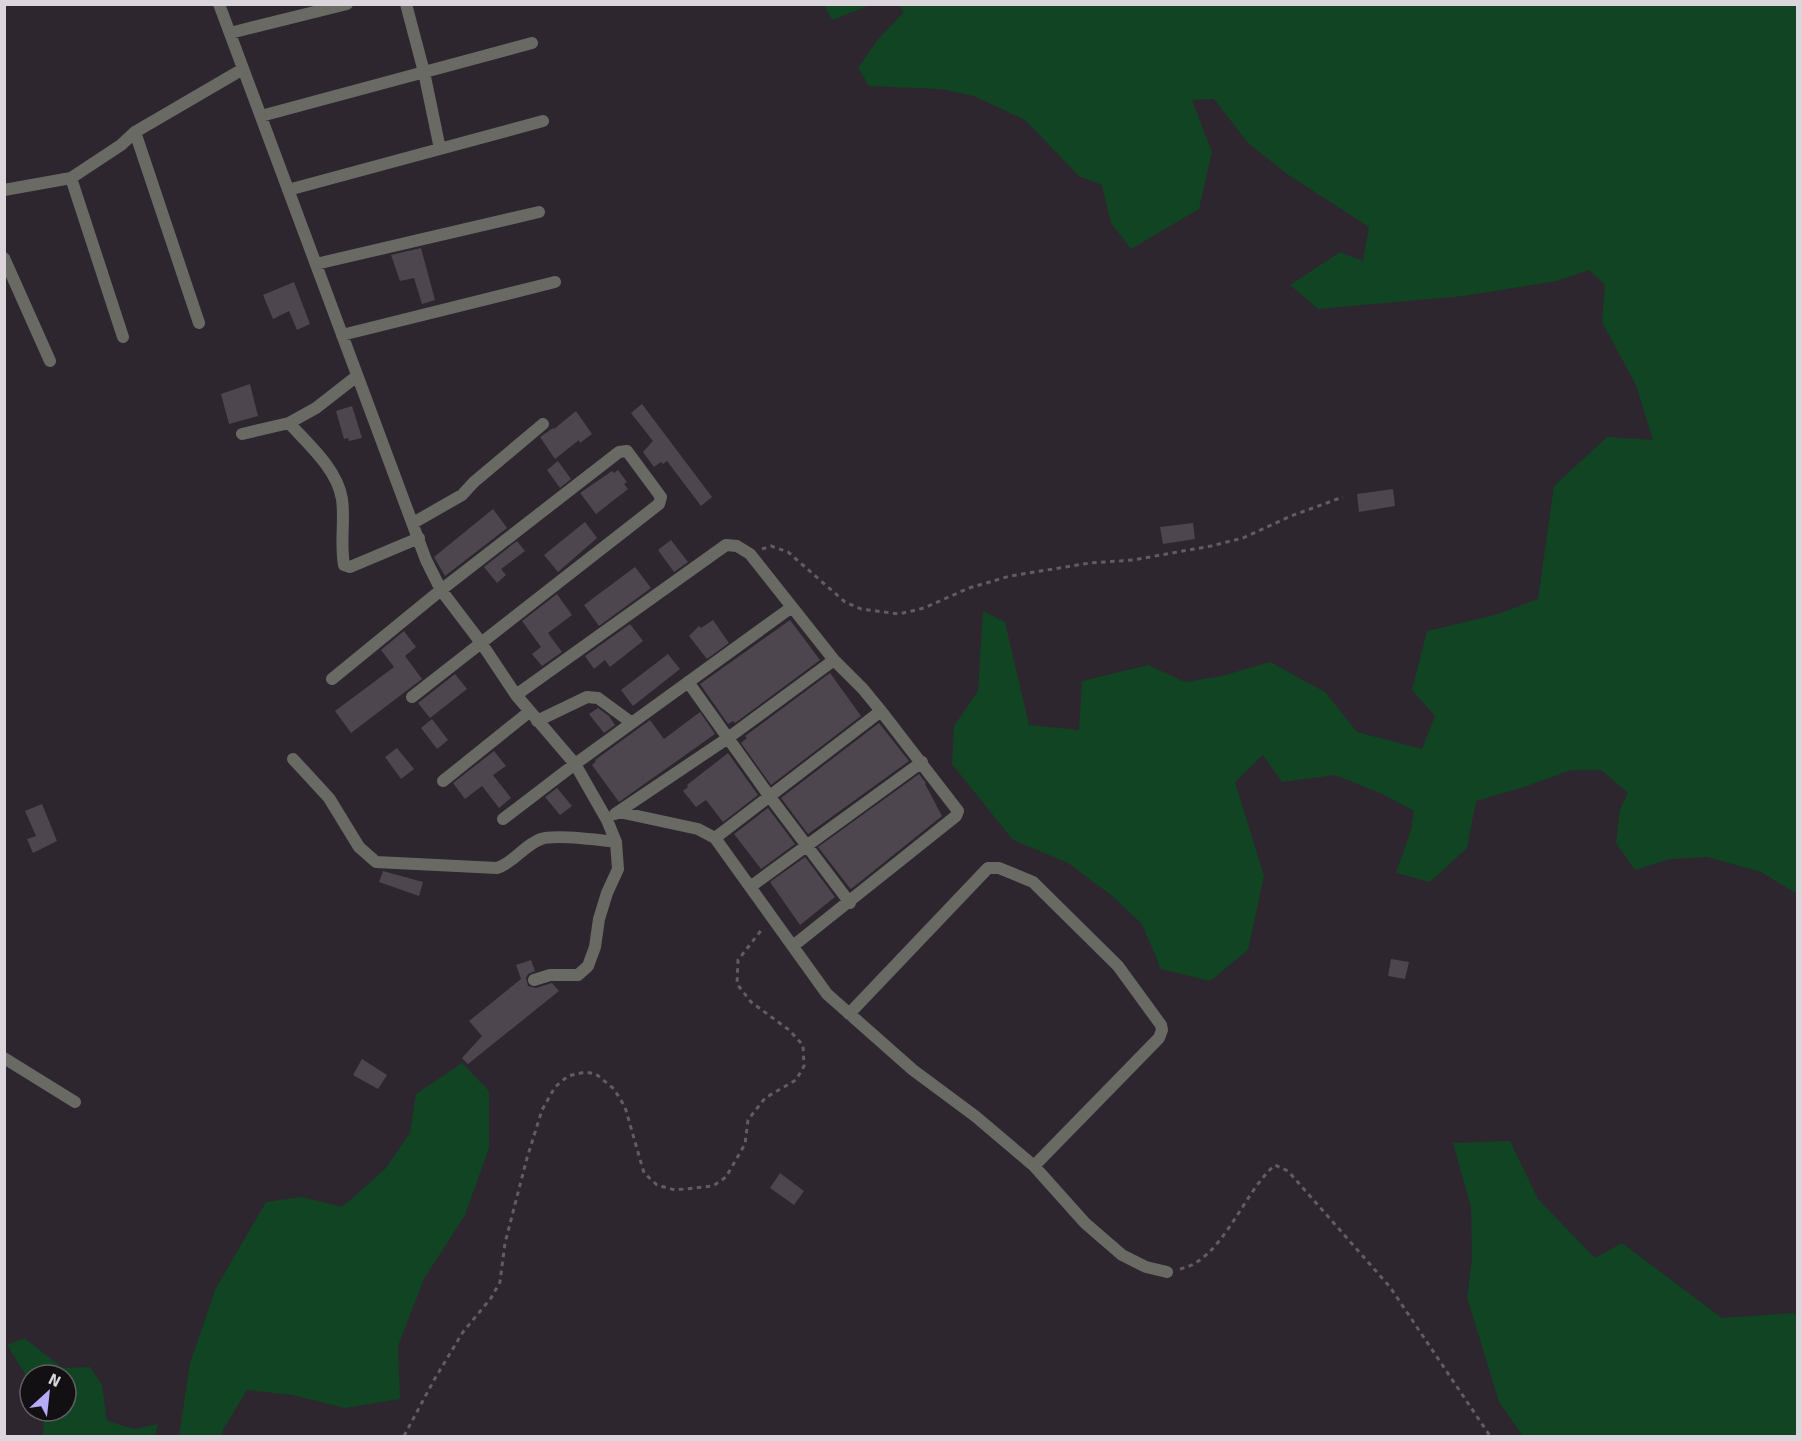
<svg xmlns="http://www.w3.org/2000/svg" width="1802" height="1441" viewBox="0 0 1802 1441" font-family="Signika,sans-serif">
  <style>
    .green { fill: #104422 }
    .building { fill: #4d464e }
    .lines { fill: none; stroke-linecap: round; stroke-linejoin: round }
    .path { stroke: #625c63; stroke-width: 3; stroke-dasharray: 4.5 4.5; stroke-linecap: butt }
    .minor { stroke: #6a6a65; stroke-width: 12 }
  </style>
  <rect width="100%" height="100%" fill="#2d262e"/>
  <path class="green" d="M824,5H871L832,20Z
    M898,5H1797V894L1761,872L1707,857L1670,859L1635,870L1616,843L1620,809L1628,793L1601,770H1571L1524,787L1476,801L1467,848L1430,882L1396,873L1411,830L1414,811L1382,794L1335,775L1282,782L1263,755L1235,782L1264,876L1248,950L1210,981L1161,969L1142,924L1111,895L1068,863L1013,840L952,764L954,726L978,691L983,611L1005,622L1029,725L1079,730L1082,681L1148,665L1185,682L1222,676L1270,662L1325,692L1357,732L1422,749L1435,716L1412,690L1427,631L1495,615L1538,599L1554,486L1607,437L1653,440L1636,385L1602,322L1605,285L1589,270L1557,281L1463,296L1318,309L1290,285L1340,252L1363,261L1369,227L1287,174L1248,143L1214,99L1192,100L1212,152L1199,209L1131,249L1111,223L1102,185L1079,176L1025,120L974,96L941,89L869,86L858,68L879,38L904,12Z
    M462,1063L489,1091V1148L465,1215L424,1279L398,1346L400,1399L345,1408L292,1395L247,1390L223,1430L222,1436H179L190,1363L216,1288L266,1202L302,1197L342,1207L385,1169L410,1133L416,1094Z
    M1510,1141L1538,1199L1595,1258L1622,1243L1722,1318L1793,1313L1797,1317V1436H1523L1499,1402L1467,1297L1472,1260L1471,1207L1453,1143Z
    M24,1338L63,1368L90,1367L102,1385L107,1421L134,1429L158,1424L155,1436H43L44,1411H66V1375H30V1382L7,1345Z"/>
  <path class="building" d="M421,248L435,300L422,304L414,278L400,281L391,255Z
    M294,282L310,324L297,330L289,311L273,319L263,295Z
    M250,384L258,416L229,424L221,394Z
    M642,404L712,497L701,506L667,461L663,464L661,462L654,467L643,452L653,441L631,413Z
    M352,406L362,438L349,441L348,438L344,439L336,411Z
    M576,411L592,434L580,443L579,440L555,459L540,437L553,428L554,429Z
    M558,461L571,479L560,488L547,470Z
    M618,470L627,482L624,484L628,489L596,514L580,493L612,471L614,473Z
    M1393,489L1395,506L1359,512L1357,494Z
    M493,509L507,528L445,576L434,557Z
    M585,522L597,538L558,572L544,555Z
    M1193,523L1195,539L1163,544L1160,527Z
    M671,540L688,562L674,572L658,550Z
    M517,541L525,551L501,569L506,575L497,583L484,567Z
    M635,567L651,588L599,626L584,605Z
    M557,594L572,615L548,633L562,652L542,666L532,654L541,647L522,621Z
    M713,620L729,643L707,659L689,636L699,626L701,628Z
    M790,620L820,660L735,723L733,721L728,724L700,684Z
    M630,624L643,641L610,667L605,660L594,669L585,656Z
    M404,631L416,647L405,656L422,679L351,733L335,711L394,667L381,650Z
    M668,654L680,669L633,706L621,690Z
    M830,673L861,716L771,785L741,743L747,738L745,736Z
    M455,674L467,689L430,718L418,703Z
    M598,708L609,716L615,725L604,733L589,714Z
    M700,712L715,734L619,802L592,765L596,761L595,760L650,720L664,739Z
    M432,719L448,740L437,749L421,728Z
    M879,723L909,761L808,834L781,798Z
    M397,748L414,769L401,779L385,757Z
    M494,751L506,766L493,775L511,798L499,808L482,786L465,799L453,783Z
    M728,753L758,795L723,822L706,800L696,807L683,791L688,787L687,785Z
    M919,774L926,783L925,784L942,816L856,885L851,889L849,887L818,847Z
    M557,788L572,806L560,815L545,797Z
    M42,804L57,841L33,853L27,839L36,836L25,811Z
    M768,808L795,844L761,869L734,834Z
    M805,857L835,897L800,925L770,882Z
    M383,871L423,882L419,896L379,882Z
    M1391,959L1409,962L1405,979L1388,976Z
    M531,960L535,971L528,974L526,978L528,986L536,988L552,983L559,991L468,1064L462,1058L482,1036L469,1021L521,979L516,965Z
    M362,1059L387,1075L378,1089L353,1075Z
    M780,1173L804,1191L794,1205L770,1188Z"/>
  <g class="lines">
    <path class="path" d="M762,549L771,546L788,552L845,602L861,609L899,614L924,608L969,588L1010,576L1090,563L1133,560L1211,546L1243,538L1291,516L1343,497
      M1180,1269C1222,1261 1244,1191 1275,1165L1288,1171L1390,1287L1490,1436
      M404,1436L434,1380L463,1332L491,1298L500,1282L505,1243L527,1158L542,1110L555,1087L568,1076L585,1072L596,1074L614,1089L625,1107L644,1173L657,1185L675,1190L713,1186L726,1177L745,1144L748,1120L765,1098L796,1080L804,1066L803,1045L789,1030L751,1002L737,984L738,960L763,928"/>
    <path class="minor" d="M219,4L426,560L441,590L482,644L516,695L575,764L607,820L616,842L618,869L607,893L599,919L595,947L588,966L578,975H550L534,980
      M406,4L424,72L440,149
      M230,33L347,4
      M261,116L532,43
      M135,132L199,323
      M71,178L123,337
      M4,190L71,178L121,145L135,132L243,69
      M288,190L543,121
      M4,258L50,361
      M316,264L539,212
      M342,335L555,282
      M289,423C309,445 337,469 342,499C345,521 340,543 344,565L350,567L419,538
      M242,434L289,423L316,408L357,376
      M413,523L462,495L474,482L543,424
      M332,679L441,590L619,452L627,451L661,497L659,504L412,697
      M688,682L770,797L850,903
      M516,695L726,545L737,546L750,554L834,660L863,689L881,711L958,811L956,816L793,946
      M537,721L587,697L598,698L632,723
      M293,759L329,798L359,847L376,862L497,868C515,862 524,845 541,839C555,834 599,840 616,842
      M443,781L529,712
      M619,812L698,829L715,838L827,994L913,1070L975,1116L1034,1166L1085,1223L1122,1255L1146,1267L1167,1272
      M615,814L728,738L834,660
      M503,819L575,764L792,607
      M715,838L881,711
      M750,887L922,762
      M849,1014L988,868H999L1033,882L1118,966L1161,1025L1162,1030L1159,1038L1034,1166
      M4,1058L75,1102"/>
  </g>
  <rect width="1802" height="1441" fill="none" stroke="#dbd6db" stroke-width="12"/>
  <g transform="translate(48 1393) rotate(27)"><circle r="28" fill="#131014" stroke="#635f64" stroke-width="1.5"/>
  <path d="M0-4.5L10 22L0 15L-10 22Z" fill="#b6abf8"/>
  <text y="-9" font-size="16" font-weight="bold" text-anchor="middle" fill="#dbd6db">N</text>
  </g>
</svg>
